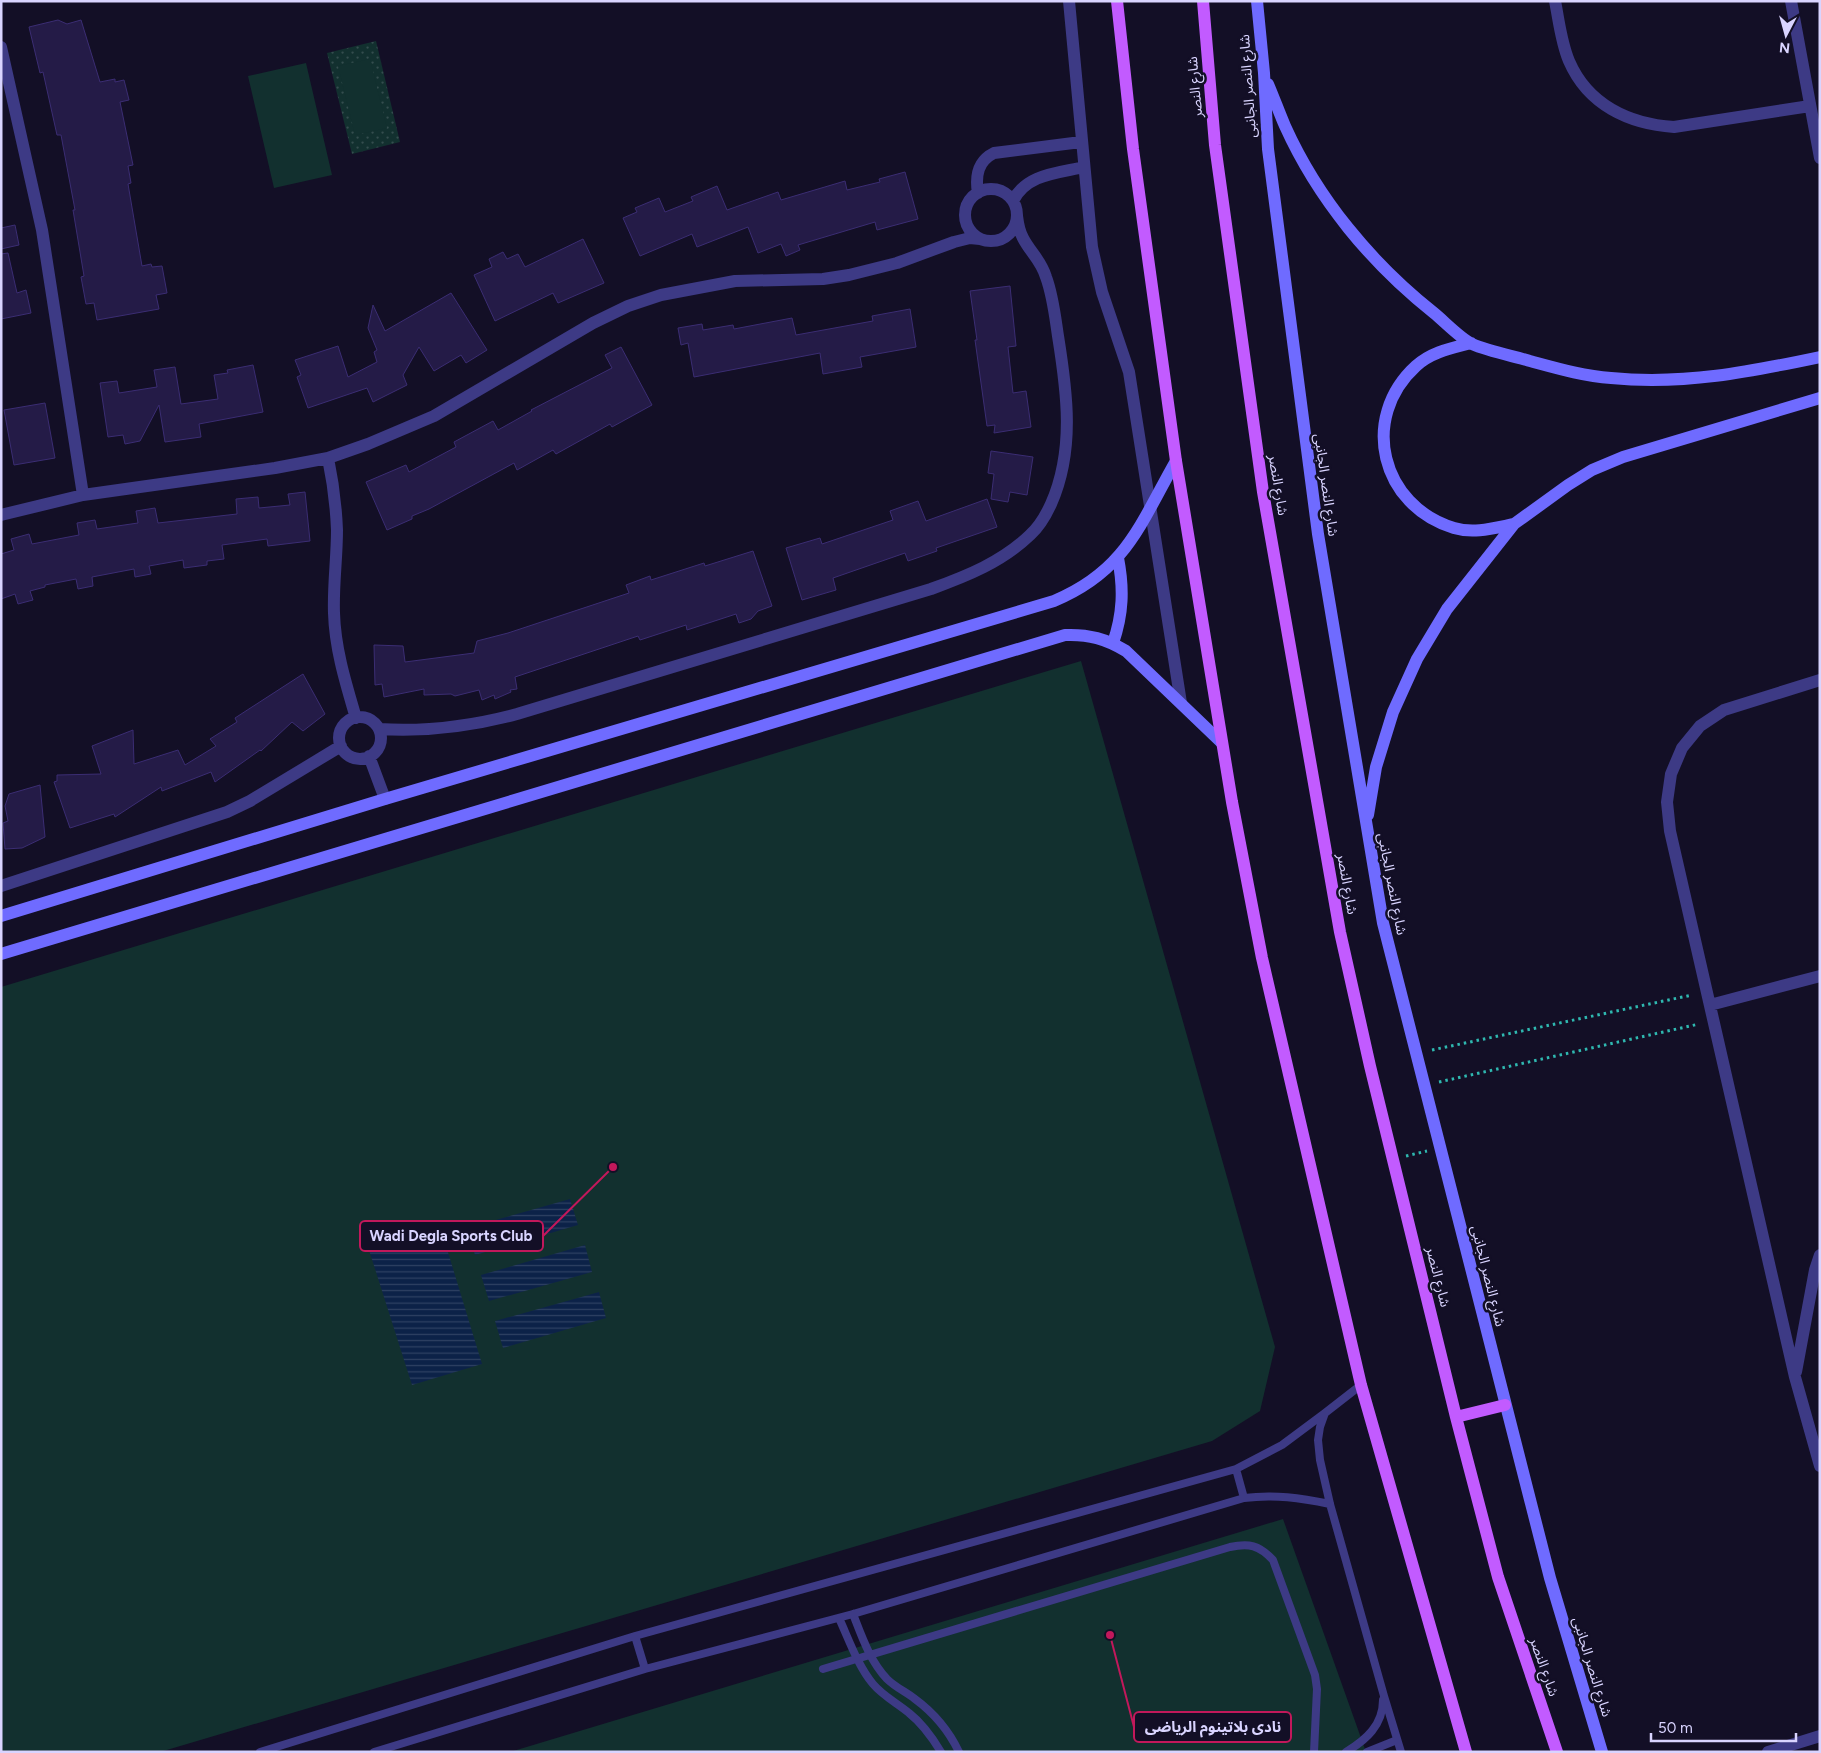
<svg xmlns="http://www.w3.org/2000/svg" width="1821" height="1753" viewBox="0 0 1821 1753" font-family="Figtree,'Noto Sans Arabic',sans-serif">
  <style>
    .park { fill: url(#park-dots) }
    .garden { fill: #12302f }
    .water { fill: url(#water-rules) }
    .building { fill: #241b47; stroke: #3b2d73 }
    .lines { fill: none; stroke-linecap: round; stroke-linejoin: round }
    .path { stroke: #2fb8b0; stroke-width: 3; stroke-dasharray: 2.5 4; stroke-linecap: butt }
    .lane { stroke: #3d3a85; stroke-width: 8 }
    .street { stroke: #3d3a85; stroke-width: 12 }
    .secondary { stroke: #6f6bff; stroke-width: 12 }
    .primary { stroke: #c25bff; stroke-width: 12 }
    .labels { text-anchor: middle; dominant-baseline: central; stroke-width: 5; stroke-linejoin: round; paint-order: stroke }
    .street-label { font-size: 14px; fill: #d9d4ff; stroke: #130f26 }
    .leader { fill: none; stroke: #c2185b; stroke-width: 2 }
    .callout-dot { fill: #c2185b; stroke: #130f26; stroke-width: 2 }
    .callout { fill: #130f26; stroke: #c2185b; stroke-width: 2 }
    .callout-label { font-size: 15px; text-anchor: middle; font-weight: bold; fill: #d9d4ff }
  </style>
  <defs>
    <pattern id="park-dots" width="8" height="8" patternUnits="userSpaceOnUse" patternTransform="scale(1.25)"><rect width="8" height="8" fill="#12302f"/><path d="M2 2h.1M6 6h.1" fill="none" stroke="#344d4e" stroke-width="1.8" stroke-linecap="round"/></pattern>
    <pattern id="water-rules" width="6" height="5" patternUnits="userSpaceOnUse" patternTransform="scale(1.25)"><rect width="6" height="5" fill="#0c2248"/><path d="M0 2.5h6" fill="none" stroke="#2f4163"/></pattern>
  </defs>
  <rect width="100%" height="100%" fill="#130f26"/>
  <path class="park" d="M376,41L400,142L352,154L327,53Z"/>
  <path class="garden" d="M370,59L387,128L355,135L338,66Z
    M306,63L332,175L274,188L248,76Z
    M1081,661L1275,1347L1260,1411L1212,1441L160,1752H1V987Z
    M1283,1519L1366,1752H510Z"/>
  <path class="water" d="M570,1199L578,1225L475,1255L467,1228Z
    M440,1226L482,1364L412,1385L368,1247Z
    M585,1245L592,1272L489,1301L481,1275Z
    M599,1292L606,1318L503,1348L495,1321Z"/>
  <path class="building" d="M58,20L67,24L81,20L100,82L115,79V82L124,80L129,100L120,102L133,165L128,166L131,183L128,184L142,266L151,264L152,267L162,266L167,293L156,295L159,309L97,320L94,303L86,304L81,277L84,276L73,210H75L61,135H57L43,72L40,73L29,27Z
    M905,172L918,219L877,230L875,222L798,245L800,250L786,256L781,244L758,253L748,227L697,247L692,234L640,256L623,218L637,212L635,208L659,198L665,212L693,201L691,197L717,186L727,210L778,192L781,200L845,181L847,190L880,182L879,179Z
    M15,225L19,245L1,249V228Z
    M583,239L604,283L558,303L553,293L495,321L474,275L492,267L489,259L503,252L507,259L518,254L525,267Z
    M8,253L17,293L26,290L31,313L1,319V254Z
    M1010,286L1016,346L1008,347L1013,393L1026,391L1031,427L994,433L995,425L987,426L975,340H977L970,291Z
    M451,293L487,350L466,363L461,355L434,371L419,347L403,375L407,385L373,402L367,388L308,408L297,377L301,375L295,360L338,346L348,377L377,362L374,352L377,350L368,328L373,305L385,331Z
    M910,309L916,347L860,357L862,367L823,374L820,353L694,377L688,343L681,345L678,328L702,324L703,330L733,325L734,329L792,318L796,335L873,321L872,316Z
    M621,347L652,405L612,427L610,424L556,454L553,450L517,470L514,463L429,509L412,516V519L387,530L366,482L406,465L409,472L456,447L454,442L493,421L498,430L532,411L531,410L612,368L605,355Z
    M253,365L263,412L199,424L201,437L165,442L159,405L140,441L125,444L123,435L108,437L100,383L117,381L119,393L157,387L154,370L175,367L181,404L218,399L214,375L228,373L227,370Z
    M45,403L55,458L14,465L4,410Z
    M991,451L1033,457L1027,495L1010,492L1008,502L991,499L994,474L988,473Z
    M305,492L310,541L268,546L267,539L222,545L224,559L207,561V565L184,568L183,560L149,566L151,574L135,577L134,569L92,577L93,586L78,589L76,579L45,585V587L30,591L33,600L18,604L15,594L1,599V554L14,550L11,539L29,534L32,544L79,535L77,523L95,520L97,529L138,523L136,511L155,508L158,523L237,514L236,499L258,497L259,508L290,505L288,494Z
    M987,499L997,527L936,548L937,551L908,561L905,553L833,578L836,590L802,600L786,548L820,538L822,544L893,520L890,511L918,501L926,521Z
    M753,551L772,606L758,611L751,619L739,623L736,614L687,630L686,625L640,640L638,636L515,677L517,689L510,690L511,692L495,699L494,695L482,700L479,690L455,696L451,694L424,695V689L384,697L382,684L375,685L374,645L403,646L405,662L474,653L477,641L508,633L629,593L626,585L650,576L651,580L704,563L705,566Z
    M303,674L325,714L303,731L292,722L261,751L260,750L215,782L211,772L162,791L161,787L115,817L114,814L70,828L54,782L57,781V775L101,774L92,746L133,730L134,764L178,750L185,765L216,746L210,739L237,722L235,718Z
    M40,785L45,837L22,848L5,849L3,823L8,821L5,806L9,794Z"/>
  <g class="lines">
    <path class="path" d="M1432,1050L1692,995
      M1439,1082L1699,1024
      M1406,1156L1427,1151"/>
    <path class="lane" d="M1361,1385L1325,1413L1320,1427L1318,1440L1320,1460L1330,1504L1384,1696L1401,1752
      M1236,1469L1244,1498
      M853,1614C862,1637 870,1661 887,1679C895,1687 906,1692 915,1699C934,1713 949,1731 959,1752
      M839,1618C849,1640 858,1666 873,1684C883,1696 897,1703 909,1713C923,1724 932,1737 941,1752
      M635,1636L645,1669
      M823,1669L1230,1547C1249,1543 1259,1545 1273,1560L1315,1675L1317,1689L1314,1752
      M260,1752L635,1636L1236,1469L1282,1445L1325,1413
      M374,1752L645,1669L853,1614L1244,1498C1274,1494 1301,1498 1330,1504
      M1346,1752C1366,1740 1383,1725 1383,1700
      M1367,1752L1397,1740"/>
    <path class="street" d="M1069,1L1092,247L1102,292L1129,372L1181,703
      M1555,1C1559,21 1561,42 1569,61C1588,105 1629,124 1674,127L1810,106
      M1791,1L1820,158
      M1,47L42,230L83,495
      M965 215a26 26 0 1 1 52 0a26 26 0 1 1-52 0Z
      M978,193C975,175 978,161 994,153L1081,142
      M1013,201C1026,174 1058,173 1084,167
      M328,458C333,482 336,505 337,530C337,558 333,585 334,613C335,649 346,684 356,718
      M1,515L83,495L275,468L328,458L368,444L434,416L593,323L628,306L661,295L735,281L823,279L849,275L897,263L954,242L970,238L980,239
      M1820,680L1724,710L1700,726L1682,748L1671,774L1667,802L1670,831L1795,1377L1820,1466
      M339 738a21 21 0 1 1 42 0a21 21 0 1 1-42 0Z
      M379,729C425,732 472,726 517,714L931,589C967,576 1002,562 1030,535C1039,527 1046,515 1051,504C1075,450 1067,392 1058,336C1055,316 1053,296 1046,277C1041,260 1030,252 1023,238C1019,231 1018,224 1017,216
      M369,756L385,799
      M1,886L227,812L250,801L341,746
      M1710,1005L1820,976
      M1796,1372L1815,1270L1820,1255
      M1768,1752L1820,1736"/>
    <path class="secondary" d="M1257,1L1264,73L1268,149L1318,534L1383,923L1550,1578L1602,1752
      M1268,84C1274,98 1279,112 1285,126C1318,199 1371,263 1434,313C1445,322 1460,338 1472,344C1488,351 1513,356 1530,361C1556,368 1583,376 1611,378C1684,385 1749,372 1820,357
      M1471,343C1452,348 1431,352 1416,366C1359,418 1381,506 1454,528C1474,534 1494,528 1514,524
      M1113,643C1123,614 1124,589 1118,558
      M1368,815L1376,767L1393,712L1417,659L1447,609L1514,524L1568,485L1592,470L1623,457L1820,398
      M1,916L385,799L1054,601C1126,571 1140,524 1176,461
      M1,954L1065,635C1089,634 1106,639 1126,651L1222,743"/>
    <path class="primary" d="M1117,1L1133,149L1176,461L1232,802L1262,958L1361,1385L1466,1752
      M1203,1L1215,145L1263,492L1340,932L1370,1066L1456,1417L1498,1577L1557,1752
      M1456,1417L1505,1405"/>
  </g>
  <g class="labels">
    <g class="street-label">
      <text transform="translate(1248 86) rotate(-94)">شارع النصر الجانبى</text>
      <text transform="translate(1195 87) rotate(-95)">شارع النصر</text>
      <text transform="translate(1278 485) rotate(81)">شارع النصر</text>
      <text transform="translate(1326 485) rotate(82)">شارع النصر الجانبى</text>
      <text transform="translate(1347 884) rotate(80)">شارع النصر</text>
      <text transform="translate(1392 884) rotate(79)">شارع النصر الجانبى</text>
      <text transform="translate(1488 1276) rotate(76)">شارع النصر الجانبى</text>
      <text transform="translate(1438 1277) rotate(76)">شارع النصر</text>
      <text transform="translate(1544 1667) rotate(71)">شارع النصر</text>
      <text transform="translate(1592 1667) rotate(73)">شارع النصر الجانبى</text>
    </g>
  </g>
  <path class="leader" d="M613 1167L543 1236M1110 1635L1134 1727"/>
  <g class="callout-dot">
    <circle cx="613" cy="1167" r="5"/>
    <circle cx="1110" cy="1635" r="5"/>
  </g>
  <g class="callout">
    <rect x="360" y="1221" width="183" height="30" rx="5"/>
    <rect x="1134" y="1712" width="157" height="30" rx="5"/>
  </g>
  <g class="callout-label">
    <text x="451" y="1241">Wadi Degla Sports Club</text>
    <text x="1213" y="1732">نادى بلاتينوم الرياضى</text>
  </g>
  <rect width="1821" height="1753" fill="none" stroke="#d9d4ff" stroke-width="5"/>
  <g transform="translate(1786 35) rotate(186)" stroke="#130f26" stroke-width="4" paint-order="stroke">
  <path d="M0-4L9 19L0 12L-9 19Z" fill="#d9d4ff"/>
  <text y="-8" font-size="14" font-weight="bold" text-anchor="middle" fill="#d9d4ff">N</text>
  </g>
  <path d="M1651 1733v8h145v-8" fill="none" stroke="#d9d4ff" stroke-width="2.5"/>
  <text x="1658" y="1733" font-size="15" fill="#d9d4ff" stroke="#130f26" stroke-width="4" paint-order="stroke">50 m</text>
</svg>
